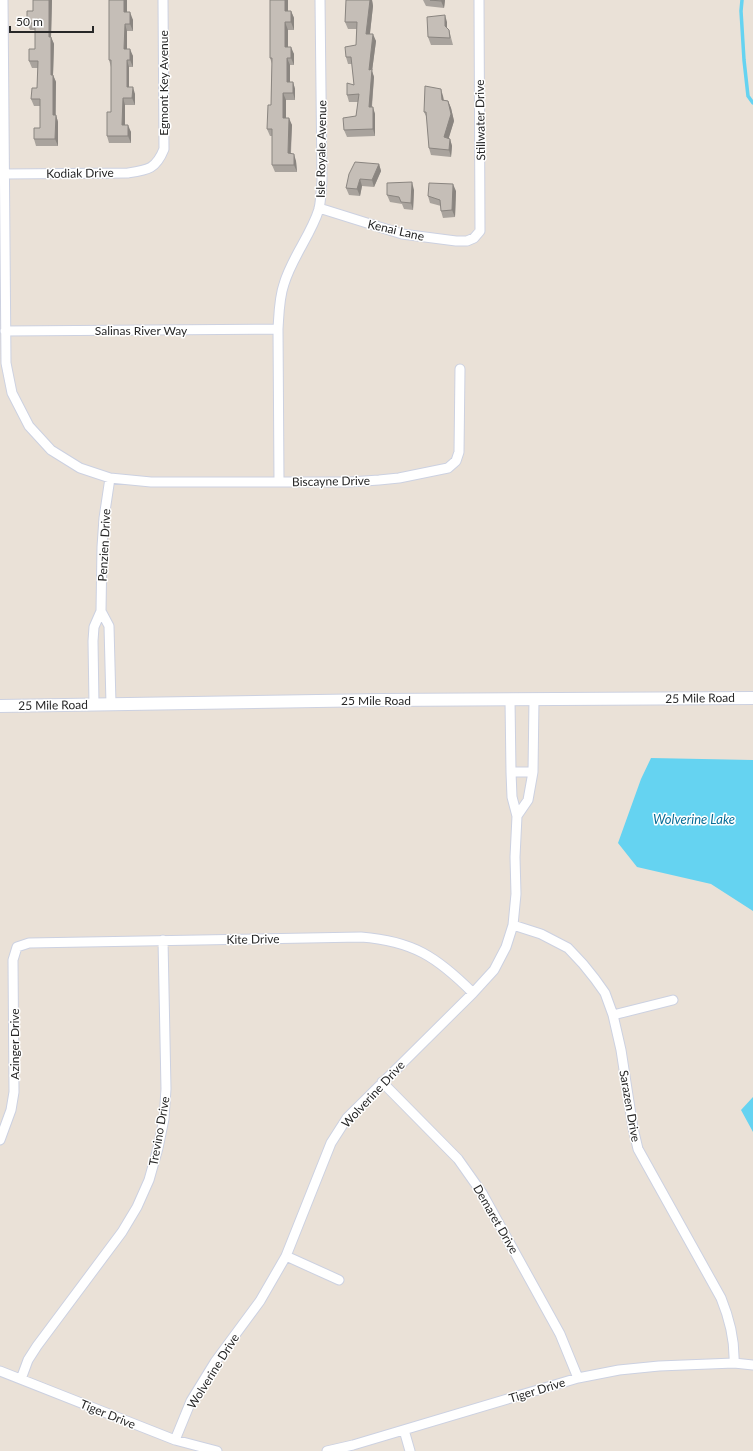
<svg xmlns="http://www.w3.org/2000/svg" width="753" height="1451" viewBox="0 0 753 1451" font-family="Lato,sans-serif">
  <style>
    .water { fill: #65d3f1 }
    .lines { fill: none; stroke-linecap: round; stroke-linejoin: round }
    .stream { stroke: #65d3f1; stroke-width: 3.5 }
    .street-casing { stroke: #ccd1e1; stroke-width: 11 }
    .secondary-casing { stroke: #ccd1e1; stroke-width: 14 }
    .street { stroke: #fff; stroke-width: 9 }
    .secondary { stroke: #fff; stroke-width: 12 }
    .wall { fill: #a9a39d }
    .shaded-wall { fill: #8a8580 }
    .building { fill: #c5beb7; stroke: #8a8580 }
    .labels { text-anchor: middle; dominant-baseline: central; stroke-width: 3; stroke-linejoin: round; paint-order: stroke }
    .street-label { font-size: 12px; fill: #272727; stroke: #fff }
    .water-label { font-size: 13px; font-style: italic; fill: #096e98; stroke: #fff }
  </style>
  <rect width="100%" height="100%" fill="#eae1d7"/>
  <path class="water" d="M651,758L753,760V911L711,884L637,867L618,843L641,779Z
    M753,1097V1132L741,1110Z"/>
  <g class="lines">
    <path class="stream" d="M742,0L741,11L744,60L748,96L753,103"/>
    <defs>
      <path id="street" d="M3,0L6,363L12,393L29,426L51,450L80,468L110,478L151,482H350L379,480L399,478L448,468L456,461L459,452L460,369
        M4,174L128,173C148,170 156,169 164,149L163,0
        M319,208L402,234L456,241H467L474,238L480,231L479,0
        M5,331L278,329
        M279,482L278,329C279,314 279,298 284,284C292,257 311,235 319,209C321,200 321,190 322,181L320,0
        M101,611L109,626L111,704
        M94,704L93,641L94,627L101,611L102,547L104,518L110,478
        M511,772H533
        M517,816L528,800L533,772L534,700
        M513,925L541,934L568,948L583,964L595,979L605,993L613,1015L621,1050L633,1128L638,1149L721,1298C730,1320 735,1340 734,1363
        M613,1015L673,1000
        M382,1082L458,1159L482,1193L560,1334L578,1378
        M0,1140L11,1110L14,1092L13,960L17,947L29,943L361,937C413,941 437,957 473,993
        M286,1256L339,1280
        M0,1371L175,1440L217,1451
        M21,1379L28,1360L37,1346L122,1232L137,1207L149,1180L158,1148L164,1119L166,1089L163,940
        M404,1430L410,1451
        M175,1440L191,1401L215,1362L260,1301L286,1256L331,1143L347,1118L473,993L494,970L506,947L513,925L516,894L515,857L517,816L512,797L511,772L510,700
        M327,1451L353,1445L578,1378L619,1370L659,1366L734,1363L753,1365"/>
      <path id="secondary" d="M0,706L381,700L753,698"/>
    </defs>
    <use href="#street" class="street-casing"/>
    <use href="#secondary" class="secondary-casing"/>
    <use href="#street" class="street"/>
    <use href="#secondary" class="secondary"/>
  </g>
  <path class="wall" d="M33,0H52L51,37L54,44L53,75L56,82V115L58,122V146H36L34,139L40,128V106H34L31,99L37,88L38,68H32L29,61L35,49V30H30L27,23L33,11Z
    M346,0H372L373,6L370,34L376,41L372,71L374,77L372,107L375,114V136L347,137L344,130L356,116L358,102H349L347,95L354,85L352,64H348L346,57L356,45L357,29H348L345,22Z
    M423,0H445L444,8L426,6Z
    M288,11H291L294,18V30H288V47L294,54V65H290V82H293L295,89V100H286V118L292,125L291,153L296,161L297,172H275L272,165V136H270L267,129L271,105L272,64L270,58Z
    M127,12L133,20V31H127V49L133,56V67H129V87L135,94V105H125V125L131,132V143H109L107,136L111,112V67L109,60Z
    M447,22V29L449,30L453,45H431L428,37Z
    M443,96L444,100L448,101L451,108L454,121L448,139H450L452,146L451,157L431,155L429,148L427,118L424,112Z
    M379,164L381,171L374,187L362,186L360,196L349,195L346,188Z
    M414,190L413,210L404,209L402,204L390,202L387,195Z
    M456,191L455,217L443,218L441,211V206L430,203L428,196Z"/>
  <path class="shaded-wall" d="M49,0H52L51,37L54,44L53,75L56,82L55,122L53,115L49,37Z
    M124,0H127V19L124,12Z
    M285,0H288V18L285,11Z
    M370,0H372L373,6L369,41L366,34Z
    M441,0H445L444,8L441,1Z
    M291,11L294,18V30L291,22Z
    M130,12L133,20V31L130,24Z
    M445,15L447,22V33L445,26Z
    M285,22L288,30V54L285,47Z
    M125,24L127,31V56L124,49Z
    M373,34L376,41L372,71L374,77L371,114L369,107V70Z
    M291,47L294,54V65L291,58Z
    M130,49L133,56V67L130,60Z
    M287,58L290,65V89L287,82Z
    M127,60L129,67V94L127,87Z
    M293,82L295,89V100L293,93Z
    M133,87L135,94V105L132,98Z
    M441,89L443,96L444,107L442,100Z
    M283,93L286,100V125L283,118Z
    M123,98L125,105V132L122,125Z
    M448,101L451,108L454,121L447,144L444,137Z
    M373,107L375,114V136L373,129Z
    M56,115L58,122V146L55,139Z
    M289,118L292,125L290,161L288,153Z
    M128,125L131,132V143L128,136Z
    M450,139L452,146L451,157L449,150Z
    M294,154L296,161L297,172L294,165Z
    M379,164L381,171L374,187L372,180Z
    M360,179L362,186L360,196L357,189Z
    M412,182L414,190L413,210L411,203Z
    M453,184L456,191L455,217L452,210Z"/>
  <path class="building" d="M33,0H49V37H51V75H53V115H56L55,139H34V128H40V99H31L32,88H37L38,61H29V49H35V23H27V11H33Z
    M109,0H124V12H130V24H125L124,49H130V60H127V87H133L132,98H123L122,125H128V136H107V112H111V60H109Z
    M270,0H285V11H291V22H285V47H291V58H287V82H293V93H283V118H289L288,153L294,154V165H272V129H267L268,105H271L272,58H270Z
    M346,0H370L366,34H373L369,70L372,69L369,107H373V129L344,130L343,118L356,116L359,94L347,95V83L354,85L351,57H346L345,47L356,45L357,22H345Z
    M430,0H441V1Z
    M445,15V26L449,30L450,38L428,37L427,17Z
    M425,86L441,89L442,100L448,101L451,114L444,137L450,139L449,150L429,148L426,112H424Z
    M355,162L379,164L372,180L360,179L357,189L346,188L349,174Z
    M412,182L411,203L401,202L399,197L387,195V183Z
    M429,183L453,184L452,210L441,211L440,200L428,196Z"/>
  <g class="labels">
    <g class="street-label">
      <text transform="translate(163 83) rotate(-90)">Egmont Key Avenue</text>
      <text transform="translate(480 120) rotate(-91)">Stillwater Drive</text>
      <text transform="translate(321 149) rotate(-89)">Isle Royale Avenue</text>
      <text transform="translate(80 173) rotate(-1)">Kodiak Drive</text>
      <text transform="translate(396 230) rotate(13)">Kenai Lane</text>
      <text x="141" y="330">Salinas River Way</text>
      <text transform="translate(331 481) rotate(-1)">Biscayne Drive</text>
      <text transform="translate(104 545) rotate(-87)">Penzien Drive</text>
      <text transform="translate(700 698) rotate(-1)">25 Mile Road</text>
      <text x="376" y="700">25 Mile Road</text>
      <text transform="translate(53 705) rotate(-1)">25 Mile Road</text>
      <text transform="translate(253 939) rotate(-1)">Kite Drive</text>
      <text transform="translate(14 1044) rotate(-90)">Azinger Drive</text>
      <text transform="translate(373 1094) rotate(-47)">Wolverine Drive</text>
      <text transform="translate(630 1106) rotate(80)">Sarazen Drive</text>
      <text transform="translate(159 1131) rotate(-80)">Trevino Drive</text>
      <text transform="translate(496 1219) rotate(60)">Demaret Drive</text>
      <text transform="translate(213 1371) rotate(-58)">Wolverine Drive</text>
      <text transform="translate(537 1390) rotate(-17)">Tiger Drive</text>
      <text transform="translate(108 1414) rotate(22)">Tiger Drive</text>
    </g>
    <g class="water-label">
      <text x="694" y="819">Wolverine Lake</text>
    </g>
  </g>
  <path d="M10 26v6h83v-6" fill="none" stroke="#272727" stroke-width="2"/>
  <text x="16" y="26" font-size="12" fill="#272727" stroke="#ffffff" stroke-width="3" paint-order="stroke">50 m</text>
</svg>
